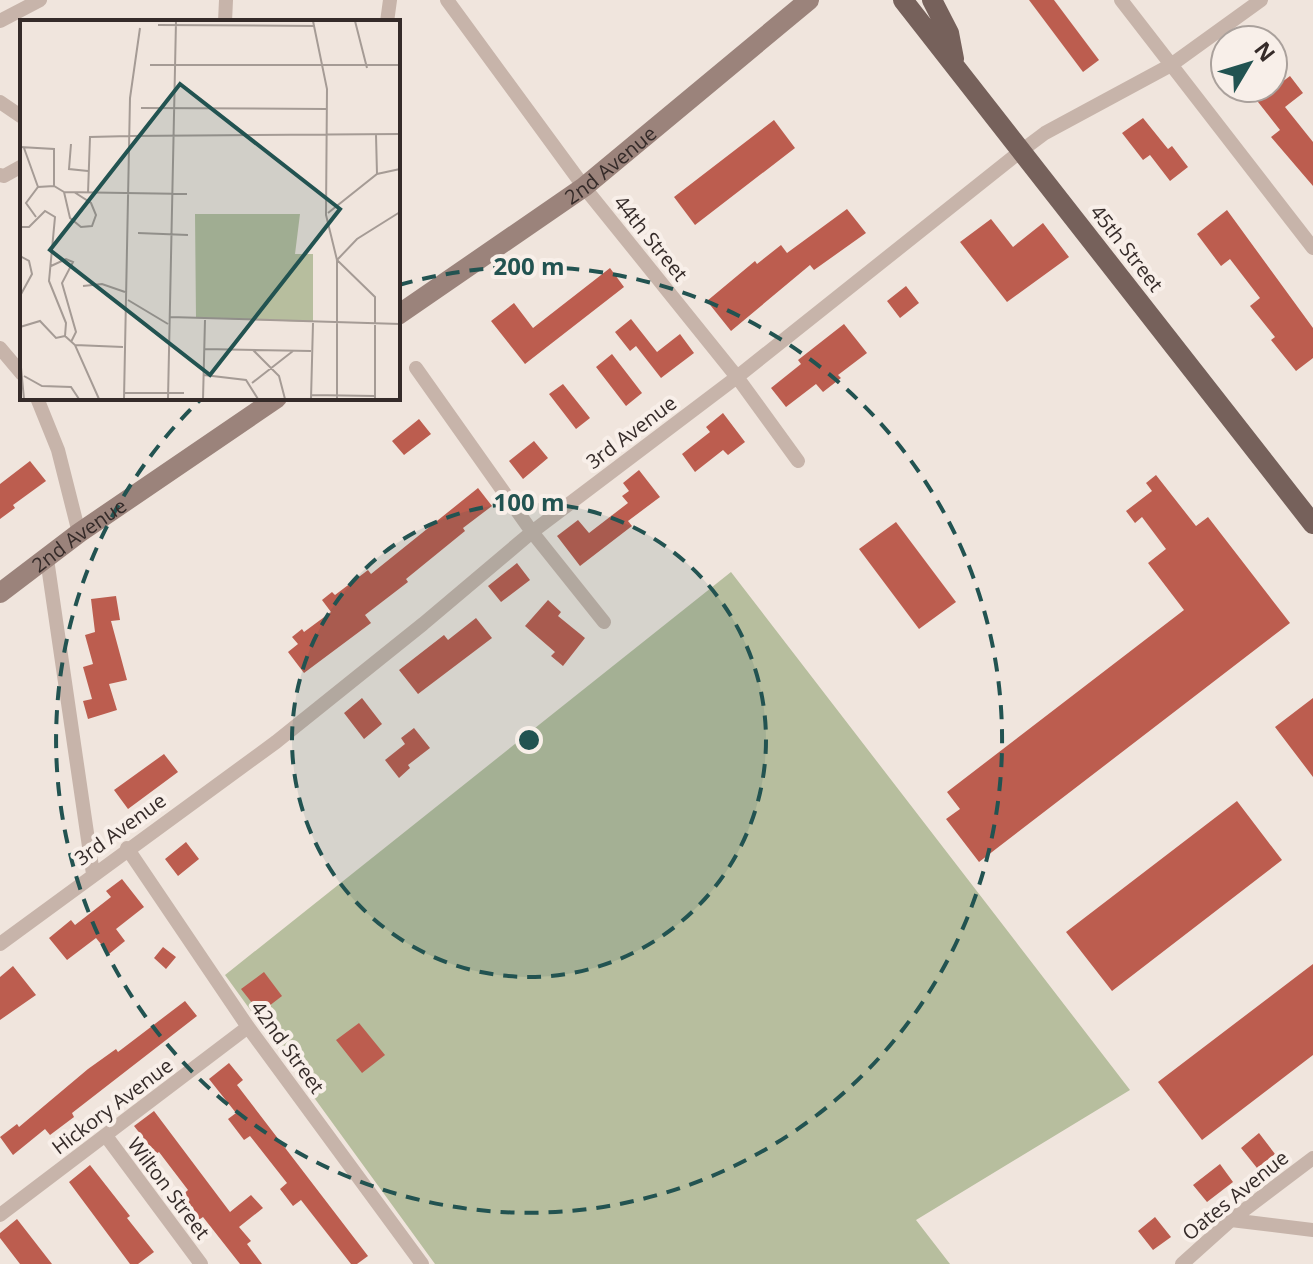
<svg xmlns="http://www.w3.org/2000/svg" width="1313" height="1264" viewBox="0 0 1313 1264" font-family="'Open Sans',sans-serif">
  <style>
    .green { fill: #b7be9e }
    .building { fill: #bc5d4f }
    .lines { fill: none; stroke-linecap: round; stroke-linejoin: round }
    .street { stroke: #c7b4aa; stroke-width: 14 }
    .secondary { stroke: #9b837b; stroke-width: 20 }
    .primary { stroke: #76615b; stroke-width: 20 }
    .ring { fill: none; stroke: #225351; stroke-width: 4; stroke-dasharray: 14 10 }
    .labels { text-anchor: middle; dominant-baseline: central; stroke-width: 8; stroke-linejoin: round; paint-order: stroke }
    .street-label { font-size: 20px; fill: #352b29; stroke: #f8efe9 }
    .inset-road { fill: none; stroke: #a59b95; stroke-width: 2 }
    .view { fill: #225351; fill-opacity: 0.15; stroke: #225351; stroke-width: 4 }
    .inset-edge { fill: none; stroke: #352b29; stroke-width: 4 }
    .centre { fill: #225351; stroke: #f8efe9; stroke-width: 4 }
    .ring-label { font-size: 24px; text-anchor: middle; font-weight: bold; fill: #225351; stroke: #f8efe9; stroke-width: 8; stroke-linejoin: round; paint-order: stroke }
  </style>
  <rect width="100%" height="100%" fill="#f0e5dd"/>
  <path class="green" d="M731,572L1130,1090L916,1220L950,1264H435L225,975Z"/>
  <path class="building" d="M1029,0H1054L1099,60L1083,72Z
    M1290,76L1303,93L1285,107L1313,142V186L1271,137L1280,130L1247,88H1274Z
    M1143,118L1168,149L1172,146L1188,167L1170,181L1150,155L1143,160L1122,133Z
    M774,120L795,148L695,225L674,197Z
    M847,209L866,233L814,270L810,265L731,331L707,301L755,261L757,264L781,245L787,253Z
    M1227,210L1313,328V358L1296,371L1271,340L1275,337L1250,306L1260,298L1230,259L1221,266L1197,234Z
    M991,219L1013,247L1043,223L1069,257L1007,302L960,242Z
    M610,268L624,287L525,364L491,321L514,303L533,328Z
    M906,286L919,303L900,318L887,301Z
    M631,319L657,352L680,334L694,353L661,378L636,346L630,351L615,332Z
    M844,324L867,353L838,375L841,378L823,392L816,384L786,407L771,388L801,364L798,360Z
    M612,354L642,393L626,406L596,367Z
    M563,384L590,418L576,429L549,394Z
    M723,413L745,442L728,455L723,450L695,472L682,454L710,432L706,427Z
    M419,419L431,434L404,455L392,441Z
    M534,441L548,458L523,479L509,461Z
    M30,461L46,481L13,505L15,508L0,519V484Z
    M639,470L660,497L628,521L632,526L580,566L557,536L578,520L589,533L628,503L622,496L629,491L623,483Z
    M1156,475L1196,526L1208,517L1290,623L979,862L946,819L960,809L947,792L1184,610L1148,563L1166,549L1142,517L1135,523L1126,511L1152,491L1146,483Z
    M478,488L492,506L463,528L465,531L406,579L408,582L365,615L371,623L304,673L288,652L298,644L292,637L302,629L304,632L331,612L322,600L332,592L335,595L368,570L371,574Z
    M896,522L956,602L919,629L859,549Z
    M517,563L530,580L501,602L488,586Z
    M116,596L120,620L111,621L127,680L109,684L117,710L88,719L83,701L92,699L83,667L93,664L85,635L95,632L91,599Z
    M548,600L561,612L558,616L585,638L563,666L551,656L555,652L525,626Z
    M476,618L492,638L418,694L399,670L444,635L448,640Z
    M362,698L382,724L364,739L344,713Z
    M1313,698V777L1275,727Z
    M414,728L430,748L408,765L410,768L399,778L385,760L405,744L401,738Z
    M164,754L178,772L128,809L114,790Z
    M1237,801L1282,860L1112,991L1066,932Z
    M186,842L199,859L178,876L165,859Z
    M122,879L144,907L116,929L125,941L109,954L96,938L67,960L49,938L71,920L75,925L111,897L106,891Z
    M163,947L176,957L166,969L154,958Z
    M1313,964V1055L1202,1140L1158,1082Z
    M13,966L36,995L0,1020V977Z
    M264,972L282,996L260,1013L241,989Z
    M185,1001L197,1016L72,1113L74,1117L50,1135L45,1129L13,1155L0,1137L17,1124L19,1127L88,1069L116,1049L118,1052Z
    M359,1023L385,1055L362,1073L336,1040Z
    M229,1063L243,1080L237,1085L368,1256L357,1264H351L301,1200L293,1206L280,1189L287,1183L250,1136L244,1140L228,1119L236,1113L209,1079Z
    M154,1111L230,1212L251,1195L263,1208L239,1227L251,1241L247,1244L262,1264H240L203,1217L197,1221L179,1198L188,1190L159,1152L156,1154L134,1126Z
    M1259,1133L1275,1154L1257,1168L1241,1148Z
    M1220,1164L1233,1182L1207,1202L1193,1185Z
    M90,1165L130,1216L127,1218L154,1252L138,1264H130L69,1182Z
    M1155,1217L1171,1237L1153,1250L1138,1231Z
    M17,1219L52,1264H20L0,1238V1233Z"/>
  <g class="lines">
    <path class="street" d="M447,0L584,187L737,377L798,461
      M1121,0L1313,248
      M0,21L40,0
      M225,22L226,0
      M387,22L390,0
      M0,102L22,117
      M0,175L4,176L22,166
      M0,348L22,374
      M416,368L532,532L604,622
      M37,398L58,450L79,533
      M47,559L93,874
      M127,848L248,1027L422,1264
      M0,944L276,742L423,624L532,532L737,377L1021,151L1045,133L1171,65L1261,0
      M106,1136L201,1264
      M0,1215L248,1027
      M1231,1220L1313,1230
      M1182,1264L1231,1220L1313,1158"/>
    <g class="secondary">
      <path id="s1" d="M398,315L584,187L809,0"/>
      <path id="s2" d="M0,593L79,533L277,398"/>
    </g>
    <path class="primary" d="M903,0L1313,524
      M932,0L949,33L954,59"/>
  </g>
  <circle cx="529" cy="740" r="237" fill="#225351" fill-opacity=".12"/>
  <g class="ring">
    <circle cx="529" cy="740" r="237"/>
    <path d="M399 285A473 473 0 1 1 200 400"/>
  </g>
  <g class="labels">
    <g class="street-label">
      <text stroke="none"><textPath href="#s1" startOffset="260">2nd Avenue</textPath></text>
      <text transform="translate(651 238) rotate(51)">44th Street</text>
      <text transform="translate(1127 248) rotate(52)">45th Street</text>
      <text transform="translate(631 432) rotate(-37)">3rd Avenue</text>
      <text stroke="none"><textPath href="#s2" startOffset="98">2nd Avenue</textPath></text>
      <text transform="translate(120 829) rotate(-36)">3rd Avenue</text>
      <text transform="translate(288 1047) rotate(54)">42nd Street</text>
      <text transform="translate(112 1106) rotate(-37)">Hickory Avenue</text>
      <text transform="translate(169 1188) rotate(53)">Wilton Street</text>
      <text transform="translate(1235 1195) rotate(-39)">Oates Avenue</text>
    </g>
  </g>
  <g transform="translate(20 20)">
    <rect width="380" height="380" fill="#f0e5dd"/>
    <path d="M175,194H280L275,234H293V302L176,298Z" fill="#b7be9e"/>
    <path class="inset-road" d="M293,1L307,69L306,195L317,240V379M335,1L347,48M138,5L295,6M130,45H380M121,88L306,89M356,115L357,154M110,116L380,114M51,124L49,149L68,151M0,127L34,129V166M4,128L18,167M44,172L167,174M44,172L50,198L61,207L72,206L76,195L71,183L54,172M68,173L70,117L110,116M308,193L357,154L380,149M16,197L6,183L18,167L34,166L44,172M0,207H9L25,191L35,197L29,261L46,303L45,316M118,213L168,215M0,236L9,241L12,254L0,276M31,246L46,239L53,242L42,263L56,312L51,322M63,266L82,264L105,272M108,280L148,304M150,297L380,304M0,307L20,301L36,318L45,316M45,316L55,325L79,379M55,325L103,327M184,329L291,331M233,330L259,356L265,379M0,337L4,379M184,355L226,360L238,379M4,356L22,366L51,367L59,379M232,363L273,331M104,373H164M291,375L355,376M104,379L110,78L120,8M148,379L156,1M183,379L185,300M291,379L293,303M355,379V277L317,240L337,219L380,192"/>
    <path class="view" d="M160,64L320,189L190,355L30,230Z"/>
    <rect width="380" height="380" class="inset-edge"/>
  </g>
  <circle cx="529" cy="740" r="12" class="centre"/>
  <g class="ring-label">
    <text x="529" y="275">200 m</text>
    <text x="529" y="511">100 m</text>
  </g>
  <g transform="translate(1249 64) rotate(52)"><circle r="38" fill="#f8efe9" stroke="#aaa19c" stroke-width="2"/>
  <path d="M0-6L14 30L0 20L-14 30Z" fill="#225351"/>
  <text y="-12" font-size="22" font-weight="bold" text-anchor="middle" fill="#352b29">N</text>
  </g>
</svg>
